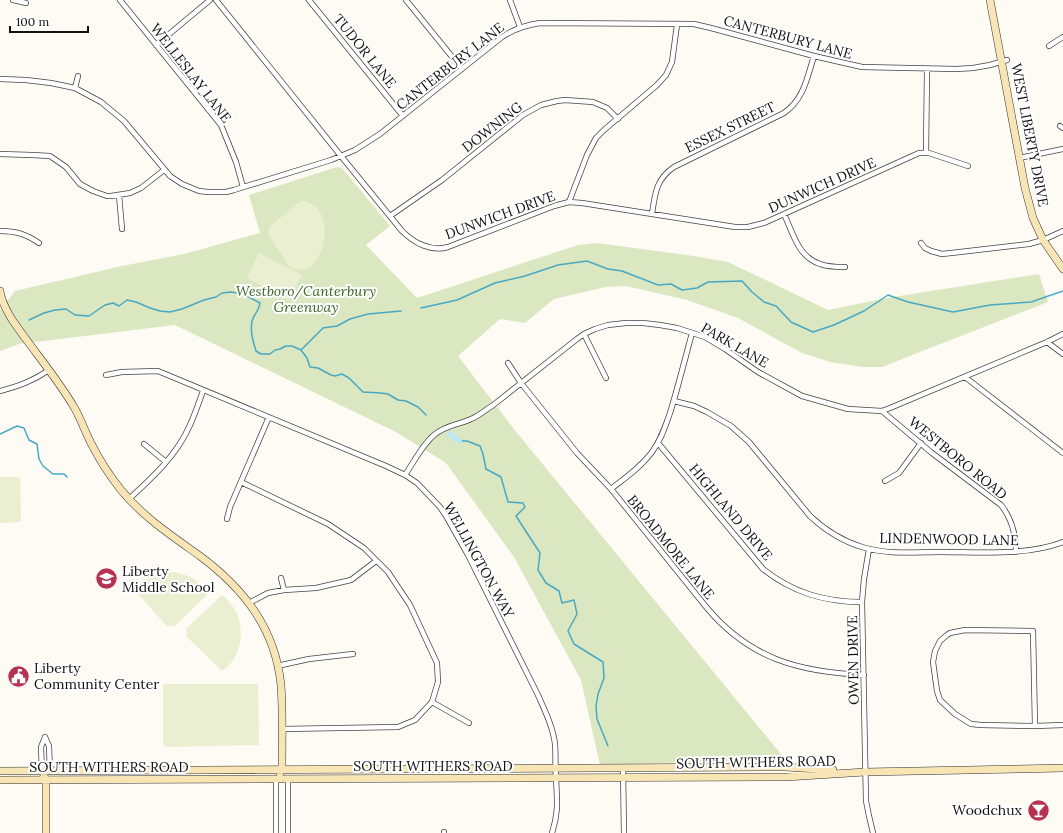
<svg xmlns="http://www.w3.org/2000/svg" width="1063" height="833" viewBox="0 0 1063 833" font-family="Lora,serif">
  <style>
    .grass { fill: #dbe7c0 }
    .pitch { fill: #eaefd1 }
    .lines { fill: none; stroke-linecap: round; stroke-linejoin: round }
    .stream { stroke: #49a8c3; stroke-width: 1.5 }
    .canal { stroke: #bde7f2; stroke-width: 5.5 }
    .street-casing { stroke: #434343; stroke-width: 6 }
    .secondary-casing { stroke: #323232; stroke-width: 8 }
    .street { stroke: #fff; stroke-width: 4.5 }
    .secondary { stroke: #f8e5b5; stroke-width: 7 }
    .labels { text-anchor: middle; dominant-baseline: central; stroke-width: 4; stroke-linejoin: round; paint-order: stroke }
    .street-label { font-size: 14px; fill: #101010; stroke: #fff }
    .park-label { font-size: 14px; font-style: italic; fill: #3d6425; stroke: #fff }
    .poi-label { font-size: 14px; fill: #101010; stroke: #fff; text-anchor: start }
  </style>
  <rect width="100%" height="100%" fill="#fefaf4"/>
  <path class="grass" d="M337,167L342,168L390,226L366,245L417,298L578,245L597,243L694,256L728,262L828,310L887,298L1039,274L1048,302L907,357L883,367H863L830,362L802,353L738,318L687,300L626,286L606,287L554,299L525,323L500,319L458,356L513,428L785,759L600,765L581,680L514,557L446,463L396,432L175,325L19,344L0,351V310L15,291L122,266L184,254L260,233L249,195Z"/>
  <path class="pitch" d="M301,201C337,203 328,267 302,270C298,270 294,269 290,267L268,234L269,227Z
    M259,253L302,275L289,300L247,278Z
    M0,477H20L21,522L0,523Z
    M174,572C189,575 199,581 210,592L175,626H167L134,590C147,577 156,573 174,572Z
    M222,595C243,611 247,641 231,663C228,666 225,669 222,671L187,637L186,629Z
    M163,684H258L259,745L167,747L163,745Z"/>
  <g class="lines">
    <path class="stream" d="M421,308L457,300L495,283L525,276L558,265L587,261L608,269L622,271L658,285L671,284L682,290L697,288L708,282L742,281L752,292L764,302L776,306L791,322L813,332L834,325L864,311L888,295L908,302L953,312L990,305L1031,302L1063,291
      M29,320L44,313L55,310L66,309L75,315L89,316L105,305L113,303L119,306L127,300L136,302L150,308L160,311L170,312L182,309L204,300L216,297L222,293L231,292L243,294L260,303C259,311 254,314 252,321C250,331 253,341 256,351L261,354H270L275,350L280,349L286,346H292L301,350L307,358L310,367L318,368L331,375L335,376L342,374L349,378L363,392L381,393L388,394L398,400L406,401L418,407L426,415
      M301,350L323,328L337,326L350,319L368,314L401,311
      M0,434L17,426L24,428L29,440L37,444L39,459L43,466L53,474H64L67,477
      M459,441H467L480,446L483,454L486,469L501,477L508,502L523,503L525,507L516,516L540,553L538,570L546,583L559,591L562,603L574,600L577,614L568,631L574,644L603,662L604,678L598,694L596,706L597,719L608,746"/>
    <path class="canal" d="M450,434L459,441"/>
    <defs>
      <path id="street" d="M13,0L26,3
        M120,0L221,125L236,162L243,187
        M216,0L341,156L402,231C414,243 431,252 448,247L554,206L569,202L582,203L735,227H748L764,223L919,153H929L968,166
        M309,0L403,116
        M406,0L462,69
        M510,0L520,27
        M156,45L210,0
        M1049,46L1063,37
        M0,79L26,80L51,83L75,88L101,102L124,121L170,176L182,184L199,191L208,192H226L234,190L331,160L355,150L380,134L502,37C514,29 526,25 540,23L694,24L711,28L814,56L862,67L956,69L973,68L990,65L1007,60
        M75,88L78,76
        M1060,126L1063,128
        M926,152L927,69
        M0,154L32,155L50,156L66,167L80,184L93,191L107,196H111L130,193L141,188L164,170
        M1019,158L1063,149
        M119,195L122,229
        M569,202L587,155L596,138L604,130L657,85L666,75L672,62L677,25
        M652,214C655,194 656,179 674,167L784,113C804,99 807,78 814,56
        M784,214C793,233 798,257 820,264C828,267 837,267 845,267
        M390,216L442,180L523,115L541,105L557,101L565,100L593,102L607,108L618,119
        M0,231C16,231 26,234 39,243
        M921,243L925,248L931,251L942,254L960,252L1029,244L1043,240L1063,231
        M584,334L606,378
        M1047,342L1063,354
        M508,363L521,383L577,453L611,489L707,608C750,659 799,672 864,675
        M106,375L122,372L158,371L386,466L405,475L417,483L440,507L446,516L468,555L538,695C545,711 553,727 555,744C556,756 555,767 556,778C557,799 559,812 552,833
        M965,377L1063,453
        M0,391C19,386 33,381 49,370
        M674,401L694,406L707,412L731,426L749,442L810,516C825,530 842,541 862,547C888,555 915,552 941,552C981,552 1026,556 1063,542
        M882,411L932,453L1001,505C1012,519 1016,534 1016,552
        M658,443L763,569C793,593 825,602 862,602
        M144,444L166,462
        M405,475C414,462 422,445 434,435C446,425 458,425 471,419C479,416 485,410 492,406L577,339L584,334L595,329L608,325L626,323H643L660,325L677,328L705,337L725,349L758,372L802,396L848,409L882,411L890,408L1047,342L1063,334
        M885,481L899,473L921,443
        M241,482L328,524L364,548L388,572L410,605L437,663L438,682L432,702L415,720L398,727L282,729
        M611,489C625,478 641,467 652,452C661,440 665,427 670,413C678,387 685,359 692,333
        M129,499C153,477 177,455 190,425C195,414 199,402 203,391
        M227,519L230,507L269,417
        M869,549L864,579L862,602L866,801L869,816L873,833
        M281,578L284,590
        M249,603L268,593L284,590L316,588L351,580L376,561
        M965,630L1033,631L1035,726L981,725L971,724L955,714L940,700L937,691L933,662L935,651L940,641L947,635L950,633Z
        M277,666L309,659L353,654
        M432,702L469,723
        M1035,726L1063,725
        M45,737L49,746L50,771
        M623,768L624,833
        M42,771L41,747L45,737
        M276,780V833
        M288,833V780
        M444,833V832"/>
      <path id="secondary" d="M990,0L1025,188L1033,218L1043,240L1063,269
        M0,291C1,301 6,309 11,318C31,348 55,375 74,407C81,419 85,432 92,445C100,461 110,476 121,490C143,517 172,536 200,556C244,589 275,628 281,685C283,713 282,741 282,769L280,773
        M0,771L785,767L833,770
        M44,776L46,780V833
        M0,780L786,777L865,772L1063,768"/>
    </defs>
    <use href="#street" class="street-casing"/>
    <use href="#secondary" class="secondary-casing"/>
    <use href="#street" class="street"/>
    <use href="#secondary" class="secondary"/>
  </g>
  <defs>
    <symbol id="school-disc" viewBox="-11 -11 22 22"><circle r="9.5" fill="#b63250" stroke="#fff"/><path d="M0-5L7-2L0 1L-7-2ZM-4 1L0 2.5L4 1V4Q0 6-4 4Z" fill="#fff"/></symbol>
    <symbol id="civic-disc" viewBox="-11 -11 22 22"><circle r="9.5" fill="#b63250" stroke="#fff"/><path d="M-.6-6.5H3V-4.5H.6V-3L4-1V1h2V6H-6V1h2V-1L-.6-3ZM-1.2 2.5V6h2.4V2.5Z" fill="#fff"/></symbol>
    <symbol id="bar-disc" viewBox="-11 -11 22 22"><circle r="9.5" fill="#b63250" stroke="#fff"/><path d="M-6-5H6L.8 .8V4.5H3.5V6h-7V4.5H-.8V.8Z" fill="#fff"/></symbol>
  </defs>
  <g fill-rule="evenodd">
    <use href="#school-disc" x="94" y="566" width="25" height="25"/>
    <use href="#civic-disc" x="6" y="664" width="25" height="25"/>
    <use href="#bar-disc" x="1026" y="798" width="25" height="25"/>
  </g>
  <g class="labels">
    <g class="street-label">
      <text transform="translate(788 37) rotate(15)">CANTERBURY LANE</text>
      <text transform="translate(365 51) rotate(51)">TUDOR LANE</text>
      <text transform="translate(450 66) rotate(-38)">CANTERBURY LANE</text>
      <text transform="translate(191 73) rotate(52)">WELLESLAY LANE</text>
      <text transform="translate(492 127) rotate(-38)">DOWNING</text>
      <text transform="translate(730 127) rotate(-26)">ESSEX STREET</text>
      <text transform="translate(1030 135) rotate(79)">WEST LIBERTY DRIVE</text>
      <text transform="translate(822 185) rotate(-24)">DUNWICH DRIVE</text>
      <text transform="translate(500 215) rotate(-20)">DUNWICH DRIVE</text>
      <text transform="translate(735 345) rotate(30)">PARK LANE</text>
      <text transform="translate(958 458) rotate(39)">WESTBORO ROAD</text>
      <text transform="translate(731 512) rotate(50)">HIGHLAND DRIVE</text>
      <text transform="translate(949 539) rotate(1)">LINDENWOOD LANE</text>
      <text transform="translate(671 547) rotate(51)">BROADMORE LANE</text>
      <text transform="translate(479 560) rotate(61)">WELLINGTON WAY</text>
      <text transform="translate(853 660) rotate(-91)">OWEN DRIVE</text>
      <text transform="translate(756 762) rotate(-1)">SOUTH WITHERS ROAD</text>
      <text x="433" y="766">SOUTH WITHERS ROAD</text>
      <text x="109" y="767">SOUTH WITHERS ROAD</text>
    </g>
    <g class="park-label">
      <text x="306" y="291">Westboro/Canterbury<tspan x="306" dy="16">Greenway</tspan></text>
    </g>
    <g class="poi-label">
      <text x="122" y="571">Liberty<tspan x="122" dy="16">Middle School</tspan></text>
      <text x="34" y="668">Liberty<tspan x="34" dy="16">Community Center</tspan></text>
      <text x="1022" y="810" text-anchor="end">Woodchux</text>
    </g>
  </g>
  <path d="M10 26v6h78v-6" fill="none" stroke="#101010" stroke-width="2"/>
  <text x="16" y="26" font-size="12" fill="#101010" stroke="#ffffff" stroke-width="3" paint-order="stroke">100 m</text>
</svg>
